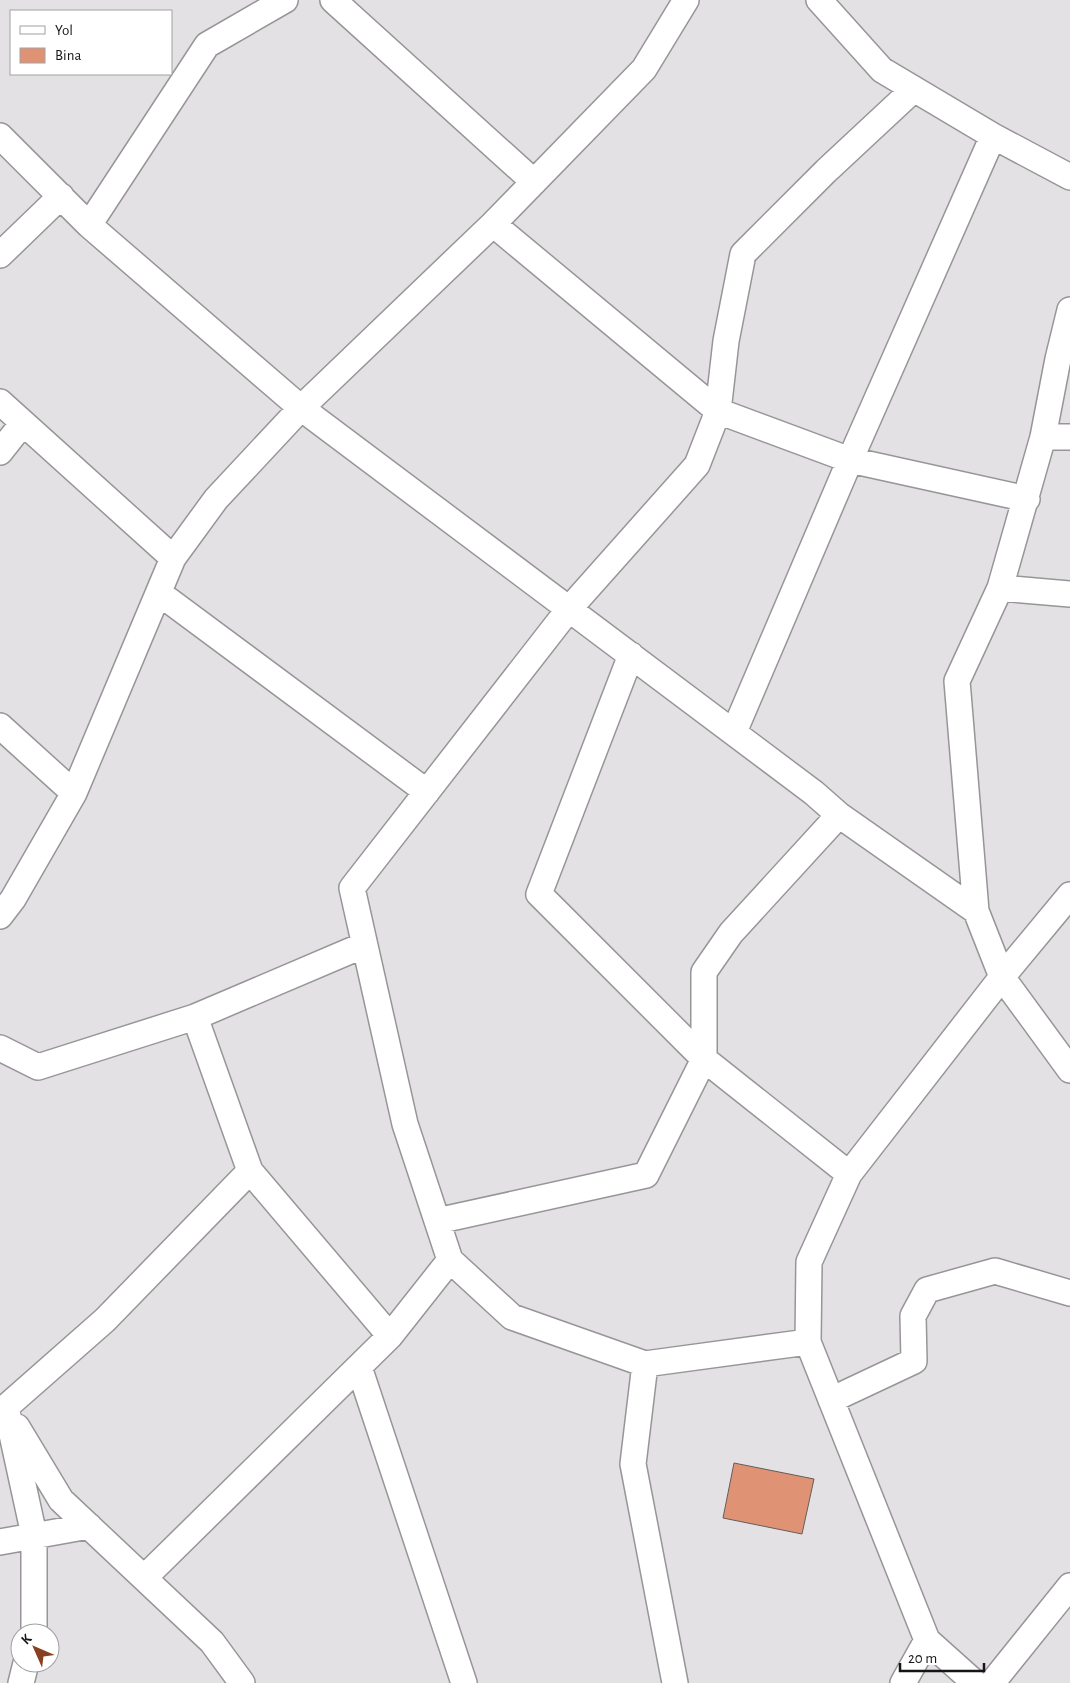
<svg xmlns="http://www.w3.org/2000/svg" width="1070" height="1683" viewBox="0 0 1070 1683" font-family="'Alegreya Sans',sans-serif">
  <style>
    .building { fill: #e09374; stroke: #635e5c }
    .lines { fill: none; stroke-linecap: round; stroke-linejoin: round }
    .street-casing { stroke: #989599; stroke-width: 28 }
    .street { stroke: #fff; stroke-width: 25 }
  </style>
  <rect width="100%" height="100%" fill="#e4e1e5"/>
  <path class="building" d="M734,1463L814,1479L802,1534L723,1518Z"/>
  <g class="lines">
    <defs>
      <path id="street" d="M333,0L534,182
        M819,0L882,70L993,136L1070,177
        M0,136L89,225L301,408L814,793L839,815L976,911L1002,977L1070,1070
        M493,224L718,411L850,460L1027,499
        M89,225L207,45L285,0
        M0,255L61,196
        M0,402L173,558
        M1043,437H1070
        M0,452L23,423
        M1000,588L1070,594
        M159,593L427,792
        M631,655L539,894L704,1059L849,1174
        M0,726L74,793
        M734,732L850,460L993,136
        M976,911L957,681L1000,588L1043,437L1058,359L1070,310
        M0,916L13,899L74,793L173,558L216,499L301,408L493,224L644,69L686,0
        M195,1017L250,1171L390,1336
        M0,1048L38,1067L195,1017L364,945
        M437,1221L646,1175L704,1059V972L731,933L839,815
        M808,1342L645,1364L512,1317L450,1260L405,1124L352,888L569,609L697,465L718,411L726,341L743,254L826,171L914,89
        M645,1364L633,1464L675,1683
        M359,1367L464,1683
        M831,1400L914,1361L913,1316L927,1290L995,1271L1070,1293
        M17,1427L61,1500L212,1642L242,1683
        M0,1542L89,1526
        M144,1578L390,1336L450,1260
        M34,1633V1535L6,1407L105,1320L250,1171
        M21,1683L26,1663
        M903,1683L927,1640
        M975,1683L927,1640L808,1342L809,1262L849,1174L1002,977L1070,895
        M992,1683L1070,1586"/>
    </defs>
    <use href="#street" class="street-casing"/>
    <use href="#street" class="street"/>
  </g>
  <rect x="10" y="10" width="162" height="65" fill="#ffffff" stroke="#a2a1a2"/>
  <rect x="20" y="26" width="25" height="8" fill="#ffffff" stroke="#a2a1a2"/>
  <text x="55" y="35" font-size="15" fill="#161416">Yol</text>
  <rect x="20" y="48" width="25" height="15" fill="#e09374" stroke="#a2a1a2"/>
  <text x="55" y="60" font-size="15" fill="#161416">Bina</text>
  <g transform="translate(35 1648) rotate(315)"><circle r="24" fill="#ffffff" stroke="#a2a1a2"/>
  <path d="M0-4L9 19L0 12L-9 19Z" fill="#884022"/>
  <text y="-8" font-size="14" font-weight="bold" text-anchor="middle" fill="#161416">K</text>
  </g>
  <path d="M900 1663v8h84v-8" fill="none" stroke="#161416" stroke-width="2.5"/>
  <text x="908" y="1663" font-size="15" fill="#161416" stroke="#ffffff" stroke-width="4" paint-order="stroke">20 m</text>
</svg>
